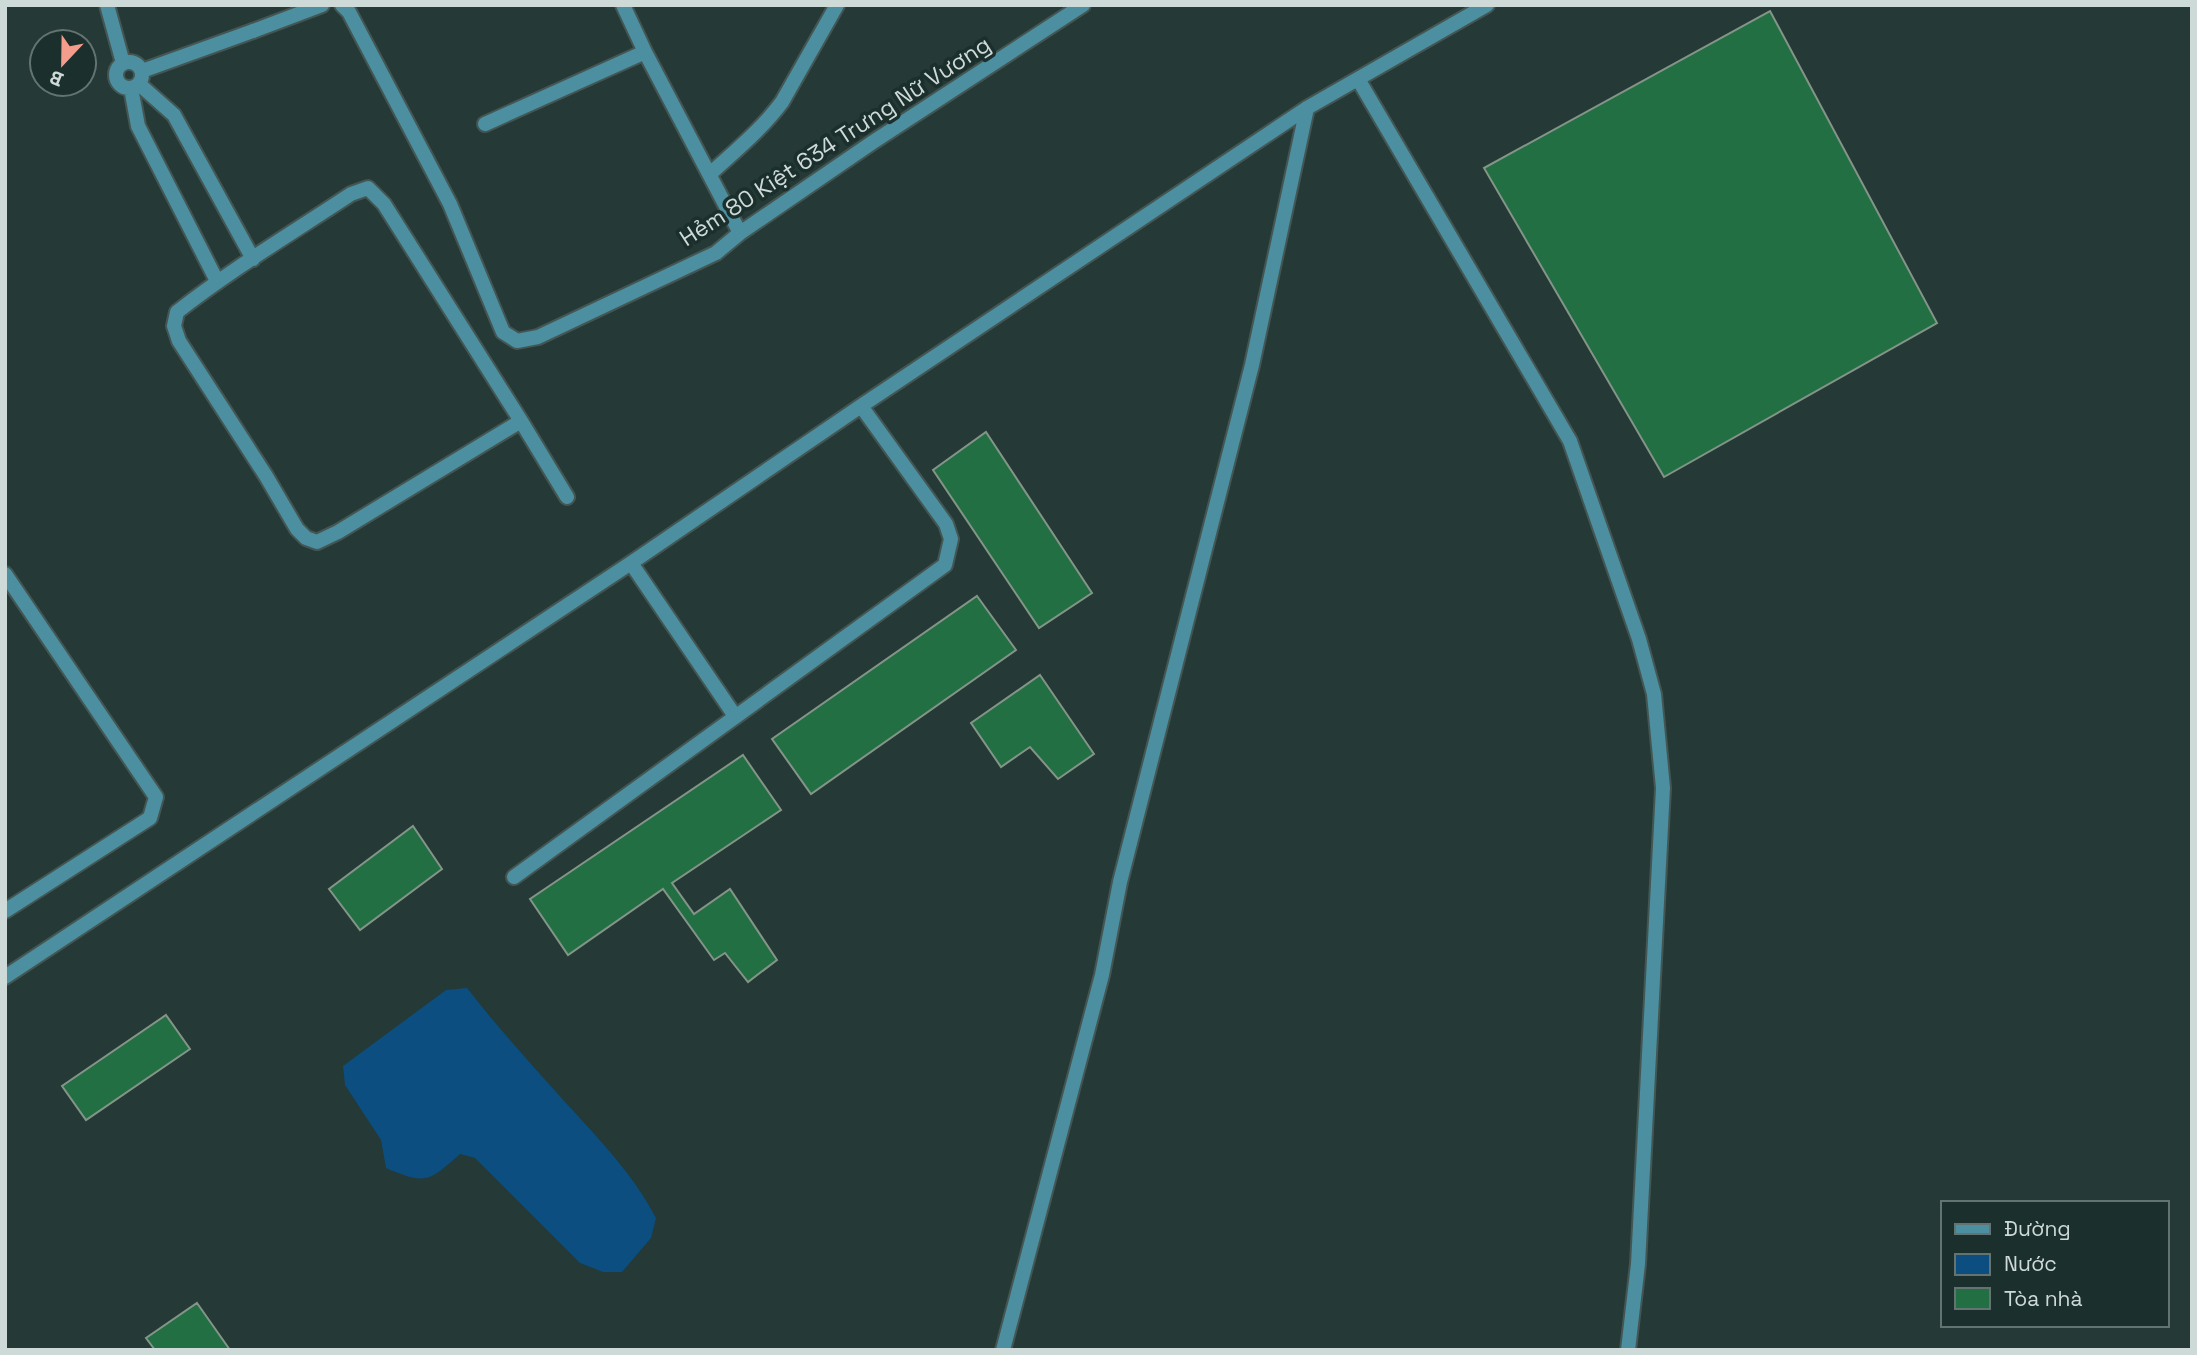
<svg xmlns="http://www.w3.org/2000/svg" width="2197" height="1355" viewBox="0 0 2197 1355" font-family="'Space Grotesk',sans-serif">
  <style>
    .water { fill: #0b4e7f }
    .building { fill: #226f44; stroke: #849588; stroke-width: 2 }
    .lines { fill: none; stroke-linecap: round; stroke-linejoin: round }
    .service-casing { stroke: #435653; stroke-width: 18 }
    .minor-casing { stroke: #435653; stroke-width: 18 }
    .service { stroke: #4b8fa0; stroke-width: 14 }
    .minor { stroke: #4b8fa0; stroke-width: 14 }
    .labels { text-anchor: middle; dominant-baseline: central; stroke-width: 7; stroke-linejoin: round; paint-order: stroke }
    .street-label { font-size: 23px; fill: #cedad8; stroke: #1b2f2c }
  </style>
  <rect width="100%" height="100%" fill="#253936"/>
  <path class="water" d="M467,988C498,1028 532,1065 566,1103C598,1138 634,1175 656,1218L651,1238L622,1272H603L580,1263L475,1158L460,1154C429,1182 425,1185 386,1168L381,1140L345,1085L343,1066L446,990Z"/>
  <path class="building" d="M1770,11L1937,323L1664,477L1484,168Z
    M986,432L1092,593L1039,628L933,470Z
    M977,596L1016,650L811,794L772,739Z
    M1040,675L1094,754L1058,779L1030,747L1001,767L971,723Z
    M743,755L781,810L672,883L694,914L730,889L777,960L748,982L725,953L714,960L663,889L568,955L530,899Z
    M413,826L442,869L360,930L329,889Z
    M166,1015L190,1049L86,1120L62,1086Z
    M197,1303L230,1350H155L146,1338Z"/>
  <g class="lines">
    <defs>
      <path id="service" d="M116 75a13 13 0 1 1 26 0a13 13 0 1 1-26 0Z
        M142,71L253,31
        M1358,79L1570,441L1639,639L1654,694L1663,788L1638,1264L1628,1350
        M139,84L174,115L253,259
        M131,88L138,126L217,281
        M521,421L338,532L317,542L306,538L297,529L266,476L179,341L174,326L177,312C232,269 292,233 351,194L368,188L384,204L521,421L567,497
        M631,563L735,716
        M514,877L945,565L951,539L946,524L861,406
        M5,977L631,563L861,406L1307,108L1487,5
        M1003,1350L1102,975L1120,882L1252,365L1307,108"/>
      <path id="minor" d="M107,5L123,63
        M342,5L349,12L450,204L503,332L517,341L538,337L716,253L740,233L873,142L1083,5
        M623,5L645,52L740,233
        M253,31L322,5
        M485,124L645,52
        M710,174C735,151 761,130 782,102L837,5
        M5,574L156,797L150,818L5,911"/>
    </defs>
    <use href="#service" class="service-casing"/>
    <use href="#minor" class="minor-casing"/>
    <use href="#service" class="service"/>
    <use href="#minor" class="minor"/>
  </g>
  <g class="labels">
    <g class="street-label">
      <text transform="translate(835 141) rotate(-33)">Hẻm 80 Kiệt 634 Trưng Nữ Vương</text>
    </g>
  </g>
  <rect width="2197" height="1355" fill="none" stroke="#cedad8" stroke-width="14"/>
  <rect x="1941" y="1201" width="228" height="126" fill="#1b2f2c" stroke="#637371" stroke-width="2"/>
  <rect x="1955" y="1224" width="35" height="10" fill="#4b8fa0" stroke="#637371" stroke-width="2"/>
  <text x="2004" y="1236" font-size="21" fill="#cedad8">Đường</text>
  <rect x="1955" y="1254" width="35" height="21" fill="#0b4e7f" stroke="#637371" stroke-width="2"/>
  <text x="2004" y="1271" font-size="21" fill="#cedad8">Nước</text>
  <rect x="1955" y="1288" width="35" height="21" fill="#226f44" stroke="#637371" stroke-width="2"/>
  <text x="2004" y="1306" font-size="21" fill="#cedad8">Tòa nhà</text>
  <g transform="translate(63 63) rotate(202)"><circle r="33" fill="#1b2f2c" stroke="#637371" stroke-width="2"/>
  <path d="M0-5L12 26L0 18L-12 26Z" fill="#f49d8c"/>
  <text y="-10" font-size="19" font-weight="bold" text-anchor="middle" fill="#cedad8">B</text>
  </g>
</svg>
